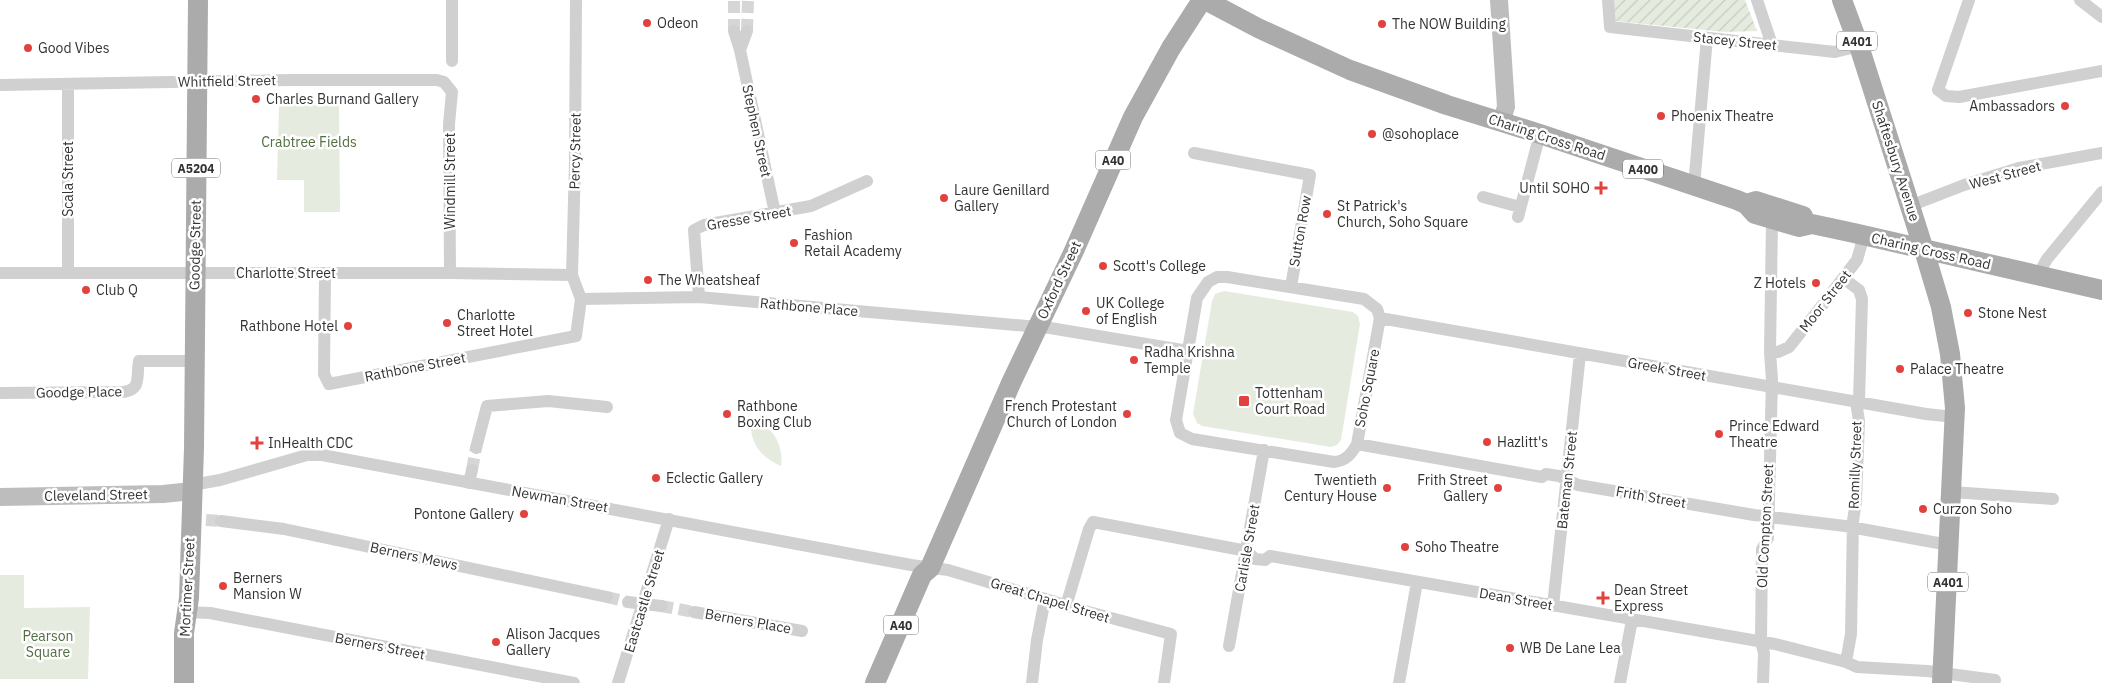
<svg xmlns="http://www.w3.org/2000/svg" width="2102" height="683" viewBox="0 0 2102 683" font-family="'IBM Plex Sans',sans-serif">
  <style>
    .green { fill: #e5ecdf }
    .garden { fill: url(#garden-furrows) }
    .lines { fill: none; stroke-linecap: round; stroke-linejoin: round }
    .street-tunnel { stroke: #d6d6d6; stroke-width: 12; stroke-dasharray: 12 6; stroke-linecap: butt }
    .street { stroke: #d0d0d0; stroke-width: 12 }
    .secondary { stroke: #bdbdbd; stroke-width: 18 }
    .primary { stroke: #ababab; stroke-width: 20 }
    .poi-dot { fill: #e2423d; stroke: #fff; stroke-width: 2 }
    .labels { text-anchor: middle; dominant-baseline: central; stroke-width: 5; stroke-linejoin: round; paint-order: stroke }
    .shield { fill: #fff; stroke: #707070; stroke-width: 1 }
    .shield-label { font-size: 12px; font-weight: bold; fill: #333 }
    .poi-label { font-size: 14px; fill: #333; stroke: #fff; text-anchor: start }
    .street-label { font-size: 14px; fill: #333; stroke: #fff }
    .park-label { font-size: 14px; fill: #516f40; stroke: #fff }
  </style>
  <defs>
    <pattern id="garden-furrows" width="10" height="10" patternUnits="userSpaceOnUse" patternTransform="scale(1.25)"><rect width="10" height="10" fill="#e5ecdf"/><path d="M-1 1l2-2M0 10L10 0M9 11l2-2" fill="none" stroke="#c5cbc0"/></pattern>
  </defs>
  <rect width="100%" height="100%" fill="#fff"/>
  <path class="green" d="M279,105H339L340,212H304V180H277Z
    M1224,291L1353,312L1358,316L1360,324L1341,440L1337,445L1331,447L1202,426L1197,423L1193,414L1212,301L1215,294Z
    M751,420C773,425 784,445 781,466C761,458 749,442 751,420Z
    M0,575H24V608L90,607L88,679H0Z"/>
  <path class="garden" d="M1612,0H1745L1757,31L1725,32L1613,21Z"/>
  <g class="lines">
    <path class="street-tunnel" d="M734,31V0
      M747,31L748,0
      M472,470L476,448
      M206,520L221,521
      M607,597L628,602
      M661,606L694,612"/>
    <path class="street" d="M1608,0L1610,27L1835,52L1859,46
      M1757,0L1772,45
      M1969,0L1938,90L1946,96L1959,97L2102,71
      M2080,0L2102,17
      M734,31L740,50L775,213
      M740,50L747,31
      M452,61V0
      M68,84V273
      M0,85L291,80H437L444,82L452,92L449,124L450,273
      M1194,153L1310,175L1291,287
      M1694,186L1707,38
      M1483,197L1520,207
      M1910,206L1964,185L2019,168L2102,153
      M1518,217L1540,134
      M0,273H450L572,275
      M325,273L324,374L329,384L576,336L581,299L572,275L575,163L576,0
      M2038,275L2047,259L2102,192
      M1217,277H1227L1364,299L1377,309L1380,318L1357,444C1351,455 1345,461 1334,462L1192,439L1180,433L1176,420L1197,298L1208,282Z
      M1843,278L1859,290L1862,299L1859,401L1857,408L1859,421L1856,501L1853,521L1851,634L1846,662
      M699,297L694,230L704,225L811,206L867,181
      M581,299L699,297L1050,328L1188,351
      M1380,318L1926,414L1954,417
      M1770,352H1778L1789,347L1817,312L1857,260L1864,235
      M0,393L123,392C142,389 136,378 139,361H194
      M1357,444L1542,477L1546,474L1559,476L1578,485L1754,515L1845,526L1949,545
      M476,448L487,406L548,401L607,407
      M469,483L472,470
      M192,485L220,480L307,455H322L797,544L911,565L948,570L1085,611L1171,634L1164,683
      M1952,492L2053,499
      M221,521L284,529L607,597
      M628,602L661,606
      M1066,606L1089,529L1093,522L1247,551L1255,559L1265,560L1270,556L1775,644L1846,662L1857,667L1927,671L1995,680
      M1553,606L1580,354
      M186,612L210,613L574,683
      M694,612L802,631
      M1229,646L1264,450
      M618,683L669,519
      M1032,683L1037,640L1045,599
      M1399,683L1417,582
      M1620,683L1632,620
      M1763,683L1764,653L1761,642L1762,549L1768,538L1772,380L1770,352L1772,220"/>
    <path class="secondary" d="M1499,0L1506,107L1501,122
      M0,497L163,494L192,491"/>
    <path class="primary" d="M1205,0L1258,28L1350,70L1447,105L1540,134L1737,200L1746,204L1755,214L1799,227L1812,224L1854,233L2102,290
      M1842,0L1859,46L1924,250L1941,307L1950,354L1955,408L1942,683
      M1746,204L1756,201L1803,216
      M184,683V633L189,598L194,448L198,0
      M875,683L922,575L930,568L933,561L1011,383L1073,253L1133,117L1171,48L1202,0"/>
  </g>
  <g class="poi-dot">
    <circle cx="647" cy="23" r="5"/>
    <circle cx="1382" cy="24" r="5"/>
    <circle cx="28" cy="48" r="5"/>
    <circle cx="256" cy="99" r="5"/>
    <circle cx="2065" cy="106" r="5"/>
    <circle cx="1661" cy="116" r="5"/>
    <circle cx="1372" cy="134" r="5"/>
    <path d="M1598.5 180.5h5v5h5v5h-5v5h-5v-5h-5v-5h5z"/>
    <circle cx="944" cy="198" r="5"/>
    <circle cx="1327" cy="214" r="5"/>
    <circle cx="794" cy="243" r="5"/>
    <circle cx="1103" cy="266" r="5"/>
    <circle cx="648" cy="280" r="5"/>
    <circle cx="1816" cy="283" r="5"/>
    <circle cx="86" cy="290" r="5"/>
    <circle cx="1086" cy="311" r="5"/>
    <circle cx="1968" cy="313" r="5"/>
    <circle cx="447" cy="323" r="5"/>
    <circle cx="348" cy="326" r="5"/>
    <circle cx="1134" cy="360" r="5"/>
    <circle cx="1900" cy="369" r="5"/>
    <rect x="1238" y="395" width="12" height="12" rx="2.5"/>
    <circle cx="727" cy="414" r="5"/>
    <circle cx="1127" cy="414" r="5"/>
    <circle cx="1719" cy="434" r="5"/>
    <circle cx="1487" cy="442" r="5"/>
    <path d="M254.5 435.5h5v5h5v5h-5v5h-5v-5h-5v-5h5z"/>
    <circle cx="656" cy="478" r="5"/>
    <circle cx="1387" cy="488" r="5"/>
    <circle cx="1498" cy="488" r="5"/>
    <circle cx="1923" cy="509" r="5"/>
    <circle cx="524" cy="514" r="5"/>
    <circle cx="1405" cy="547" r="5"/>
    <circle cx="223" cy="586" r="5"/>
    <path d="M1600.5 590.5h5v5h5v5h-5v5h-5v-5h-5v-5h5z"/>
    <circle cx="496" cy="642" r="5"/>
    <circle cx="1510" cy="648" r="5"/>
  </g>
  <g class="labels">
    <g class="shield">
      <rect x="1837" y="31.5" width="40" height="19" rx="4"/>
      <rect x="1095.5" y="150.5" width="35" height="19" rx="4"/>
      <rect x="172" y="158.5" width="48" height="19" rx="4"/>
      <rect x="1623" y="159.5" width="40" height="19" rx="4"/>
      <rect x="1928" y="572.5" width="40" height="19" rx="4"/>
      <rect x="883.5" y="615.5" width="35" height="19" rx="4"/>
    </g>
    <g class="shield-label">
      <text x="1857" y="41">A401</text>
      <text x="1113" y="160">A40</text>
      <text x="196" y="168">A5204</text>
      <text x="1643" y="169">A400</text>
      <text x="1948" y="582">A401</text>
      <text x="901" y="625">A40</text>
    </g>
    <g class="poi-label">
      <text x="657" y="23">Odeon</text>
      <text x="1392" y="24">The NOW Building</text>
      <text x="38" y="48">Good Vibes</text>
      <text x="266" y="99">Charles Burnand Gallery</text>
      <text x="2055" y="106" text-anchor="end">Ambassadors</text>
      <text x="1671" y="116">Phoenix Theatre</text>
      <text x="1382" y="134">@sohoplace</text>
      <text x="1590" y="188" text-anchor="end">Until SOHO</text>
      <text x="954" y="190">Laure Genillard<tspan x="954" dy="16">Gallery</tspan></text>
      <text x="1337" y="206">St Patrick's<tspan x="1337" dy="16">Church, Soho Square</tspan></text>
      <text x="804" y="235">Fashion<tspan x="804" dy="16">Retail Academy</tspan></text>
      <text x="1113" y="266">Scott's College</text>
      <text x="658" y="280">The Wheatsheaf</text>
      <text x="1806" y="283" text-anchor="end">Z Hotels</text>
      <text x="96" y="290">Club Q</text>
      <text x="1096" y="303">UK College<tspan x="1096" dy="16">of English</tspan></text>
      <text x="1978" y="313">Stone Nest</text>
      <text x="457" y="315">Charlotte<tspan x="457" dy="16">Street Hotel</tspan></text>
      <text x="338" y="326" text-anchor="end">Rathbone Hotel</text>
      <text x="1144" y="352">Radha Krishna<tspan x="1144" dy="16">Temple</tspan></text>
      <text x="1910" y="369">Palace Theatre</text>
      <text x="1255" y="393">Tottenham<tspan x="1255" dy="16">Court Road</tspan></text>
      <text x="737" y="406">Rathbone<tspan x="737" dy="16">Boxing Club</tspan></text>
      <text x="1117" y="406" text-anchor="end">French Protestant<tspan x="1117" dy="16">Church of London</tspan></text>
      <text x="1729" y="426">Prince Edward<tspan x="1729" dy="16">Theatre</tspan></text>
      <text x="1497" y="442">Hazlitt's</text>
      <text x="268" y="443">InHealth CDC</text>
      <text x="666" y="478">Eclectic Gallery</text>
      <text x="1377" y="480" text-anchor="end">Twentieth<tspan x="1377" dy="16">Century House</tspan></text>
      <text x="1488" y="480" text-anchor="end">Frith Street<tspan x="1488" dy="16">Gallery</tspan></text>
      <text x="1933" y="509">Curzon Soho</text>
      <text x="514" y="514" text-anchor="end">Pontone Gallery</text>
      <text x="1415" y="547">Soho Theatre</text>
      <text x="233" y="578">Berners<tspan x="233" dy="16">Mansion W</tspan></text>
      <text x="1614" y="590">Dean Street<tspan x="1614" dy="16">Express</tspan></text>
      <text x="506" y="634">Alison Jacques<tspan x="506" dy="16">Gallery</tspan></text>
      <text x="1520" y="648">WB De Lane Lea</text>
    </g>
    <g class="street-label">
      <text transform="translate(1735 41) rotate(6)">Stacey Street</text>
      <text transform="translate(227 81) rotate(-1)">Whitfield Street</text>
      <text transform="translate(757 131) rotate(78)">Stephen Street</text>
      <text transform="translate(1547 137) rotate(18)">Charing Cross Road</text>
      <text transform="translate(575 151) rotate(-89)">Percy Street</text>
      <text transform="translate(1896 161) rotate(72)">Shaftesbury Avenue</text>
      <text transform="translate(2005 175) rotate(-15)">West Street</text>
      <text transform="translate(68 179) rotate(-90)">Scala Street</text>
      <text transform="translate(450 181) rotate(-90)">Windmill Street</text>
      <text transform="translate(749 218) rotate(-10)">Gresse Street</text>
      <text transform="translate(1300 231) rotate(-80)">Sutton Row</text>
      <text transform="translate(195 245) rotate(-89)">Goodge Street</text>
      <text transform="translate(1931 251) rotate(13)">Charing Cross Road</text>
      <text x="286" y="273">Charlotte Street</text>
      <text transform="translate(1059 280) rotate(-65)">Oxford Street</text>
      <text transform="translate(1825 301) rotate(-52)">Moor Street</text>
      <text transform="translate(809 307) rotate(5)">Rathbone Place</text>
      <text transform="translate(415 367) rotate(-11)">Rathbone Street</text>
      <text transform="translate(1667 369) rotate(10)">Greek Street</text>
      <text transform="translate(1367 388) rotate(-79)">Soho Square</text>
      <text transform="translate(79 392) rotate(-1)">Goodge Place</text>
      <text transform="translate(1855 465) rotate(-88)">Romilly Street</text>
      <text transform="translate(1567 480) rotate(-84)">Bateman Street</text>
      <text transform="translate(96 495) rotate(-1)">Cleveland Street</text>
      <text transform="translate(1651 497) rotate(10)">Frith Street</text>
      <text transform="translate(560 499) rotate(10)">Newman Street</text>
      <text transform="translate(1765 526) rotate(-87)">Old Compton Street</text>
      <text transform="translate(1247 548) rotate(-80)">Carlisle Street</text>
      <text transform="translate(414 556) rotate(12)">Berners Mews</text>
      <text transform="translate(187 587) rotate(-87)">Mortimer Street</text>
      <text transform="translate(1516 599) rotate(10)">Dean Street</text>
      <text transform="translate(1050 600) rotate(17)">Great Chapel Street</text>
      <text transform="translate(644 601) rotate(-73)">Eastcastle Street</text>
      <text transform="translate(748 621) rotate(10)">Berners Place</text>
      <text transform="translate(380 646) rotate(11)">Berners Street</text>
    </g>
    <g class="park-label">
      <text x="309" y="142">Crabtree Fields</text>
      <text x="48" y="636">Pearson<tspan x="48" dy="16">Square</tspan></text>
    </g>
  </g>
</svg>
